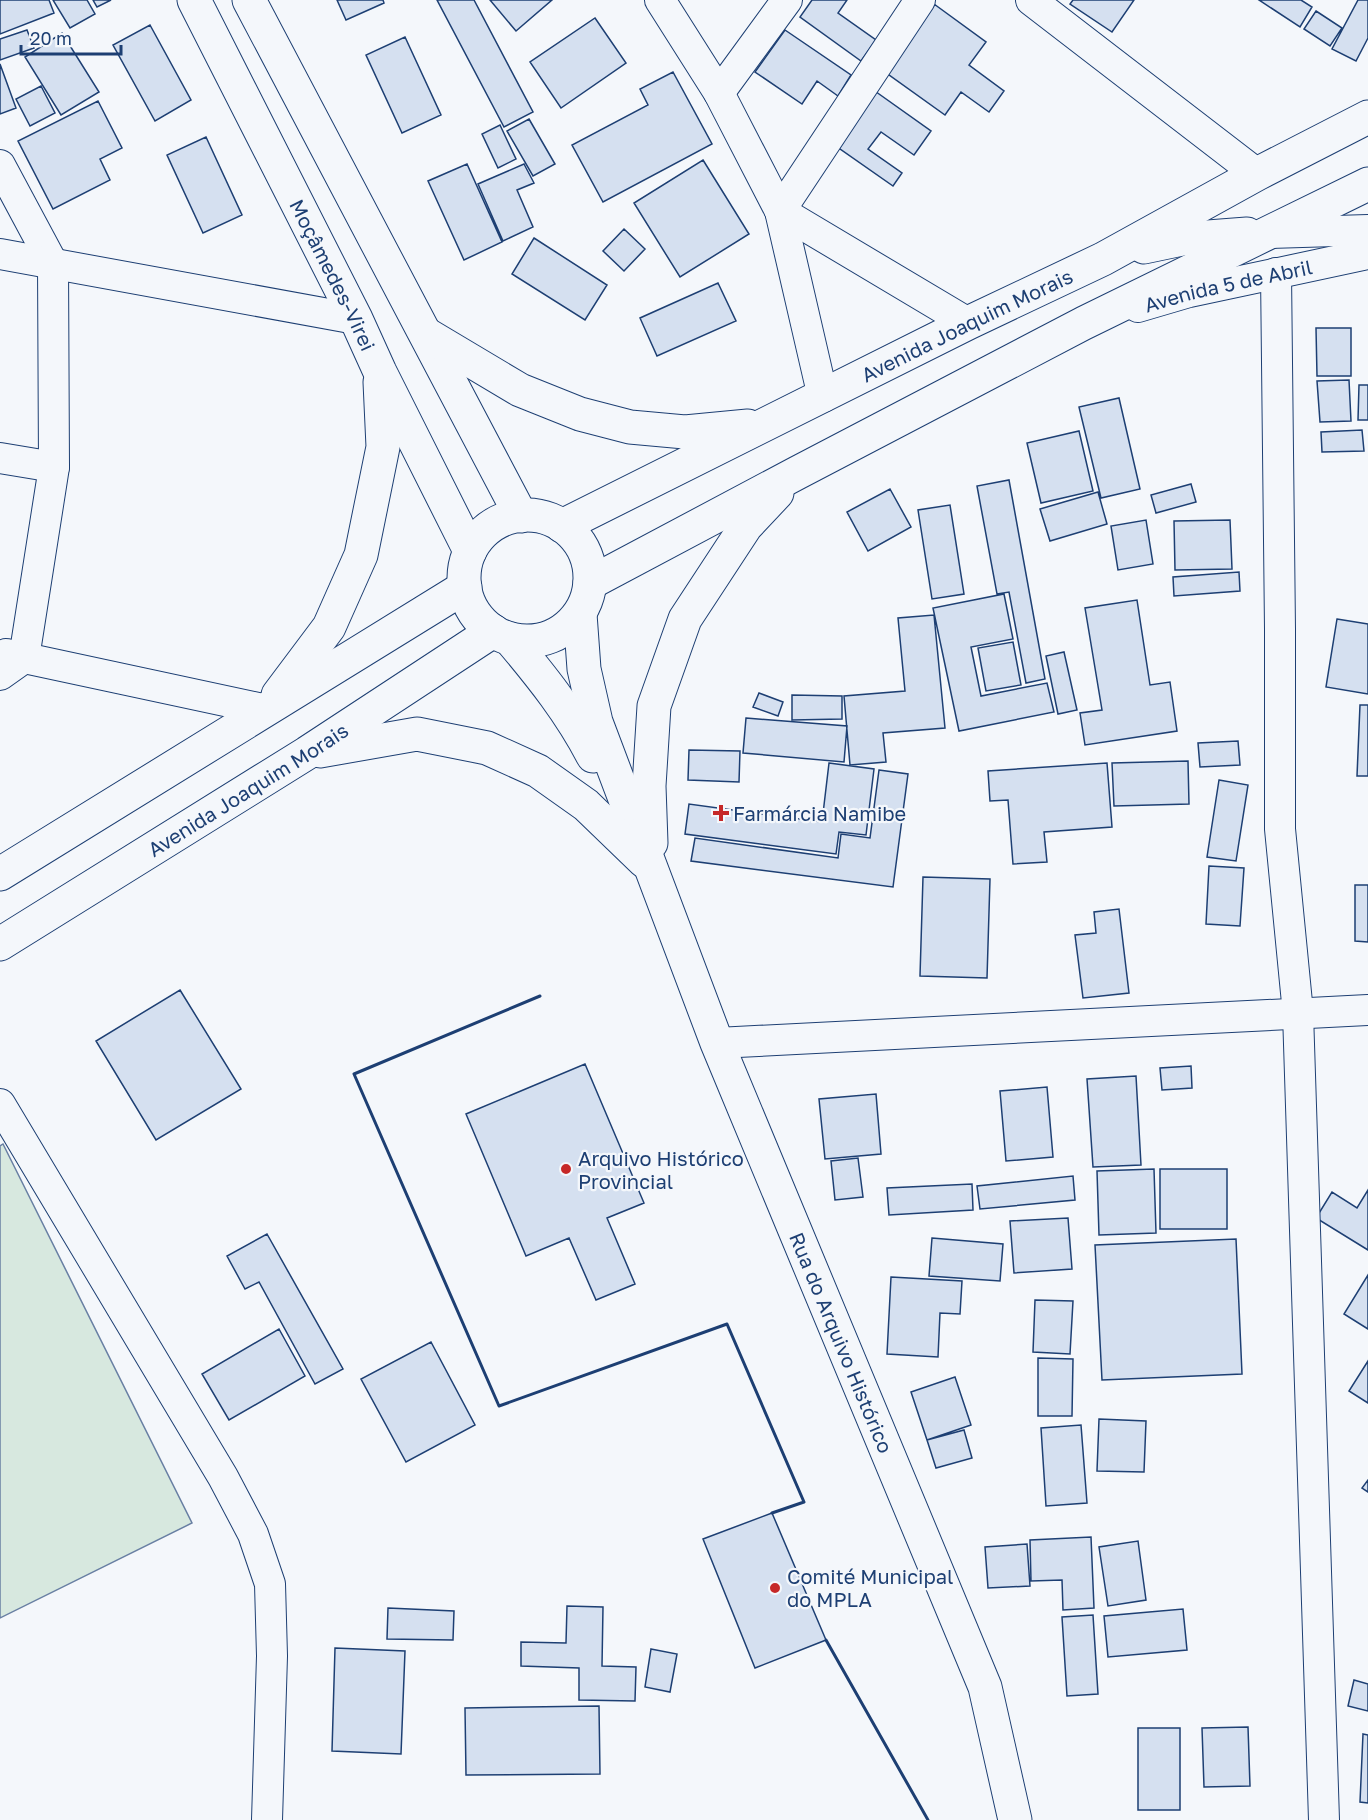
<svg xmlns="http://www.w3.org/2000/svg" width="1368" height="1820" viewBox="0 0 1368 1820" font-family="'Golos Text',sans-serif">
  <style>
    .green { fill: #d7e8df; stroke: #687fa3; stroke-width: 1.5 }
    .building { fill: #d5e0f0; stroke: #1d3f73; stroke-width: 1.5 }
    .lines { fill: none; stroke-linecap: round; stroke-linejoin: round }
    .minor-casing { stroke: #1d3f73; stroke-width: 32 }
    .tertiary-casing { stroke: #1d3f73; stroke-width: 35 }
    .minor { stroke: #f4f7fb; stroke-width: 30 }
    .tertiary { stroke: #f4f7fb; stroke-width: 33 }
    .wall { stroke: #1d3f73; stroke-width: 3 }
    .poi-dot { fill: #c62828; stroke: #f4f7fb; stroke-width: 2 }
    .labels { text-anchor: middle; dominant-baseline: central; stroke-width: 4.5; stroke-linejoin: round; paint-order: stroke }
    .street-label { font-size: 20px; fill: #1d3f73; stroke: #f4f7fb }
    .poi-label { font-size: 20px; fill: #1d3f73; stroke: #f4f7fb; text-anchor: start }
  </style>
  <rect width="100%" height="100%" fill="#f4f7fb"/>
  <path class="green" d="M3,1144L192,1523L0,1618V1146Z"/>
  <path class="building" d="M0,0H49L54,13L0,34Z
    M53,0H87L95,14L70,28Z
    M93,0H111L97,7Z
    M337,0H383L384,3L346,20Z
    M437,0H474L533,112L504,127Z
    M490,0H552L516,31Z
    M812,0H847L838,13L876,40L861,61L800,17Z
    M1073,0H1134L1112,32L1070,4Z
    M1259,0H1301L1312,7L1300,27Z
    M1358,0H1368V38L1356,61L1332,49Z
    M934,4L986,42L969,65L1004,91L989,112L961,92L945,115L885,72Z
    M1316,11L1342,28L1330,46L1304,29Z
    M595,18L626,63L561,108L530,62Z
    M150,25L191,100L155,121L113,45Z
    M27,30L34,48L0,60V39Z
    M785,30L851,75L838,96L817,81L802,104L755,72Z
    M62,33L99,92L61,115L25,57Z
    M405,37L441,115L402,133L366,55Z
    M0,64L16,108L0,114Z
    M673,72L712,144L603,202L572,145L648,105L640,89Z
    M41,86L55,113L30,126L16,99Z
    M872,89L931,131L914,155L881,132L868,149L902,173L893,186L833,144Z
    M98,101L122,148L100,159L110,180L53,209L18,141Z
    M529,119L555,164L533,176L507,131Z
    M500,125L516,159L498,168L482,134Z
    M206,137L242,215L203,233L167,155Z
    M703,160L749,234L680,277L634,203Z
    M467,164L502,242L464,260L428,181Z
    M524,164L534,183L517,190L533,227L503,241L478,184Z
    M624,229L645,249L624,271L603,251Z
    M534,238L607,285L585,320L512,274Z
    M718,283L736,321L657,356L640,318Z
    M1316,328H1351V376H1317Z
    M1349,380L1351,421L1320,422L1317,381Z
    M1359,385H1368V420H1358Z
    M1119,398L1140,489L1101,498L1079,407Z
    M1362,430L1364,451L1322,452L1321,432Z
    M1079,431L1093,491L1041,503L1027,443Z
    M1009,480L1045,679L1026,683L1009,592L997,594L977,486Z
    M1191,484L1196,502L1156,513L1151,495Z
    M890,489L911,527L868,551L847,512Z
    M1098,492L1107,524L1050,541L1040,509Z
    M950,505L964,594L932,599L918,510Z
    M1146,520L1153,564L1118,570L1111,526Z
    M1230,520L1232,569L1175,570L1174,521Z
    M1239,572L1240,591L1174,596L1173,577Z
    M1004,594L1013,639L971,647L981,696L1047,683L1054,712L959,731L933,608Z
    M1137,600L1150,685L1170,682L1177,731L1085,745L1080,713L1102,710L1085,608Z
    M934,615L945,728L883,733L886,762L850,765L844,696L905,691L898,618Z
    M1337,619L1368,624V694L1326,687Z
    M1013,642L1021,685L986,691L978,648Z
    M1064,652L1077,710L1058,714L1046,656Z
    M759,693L783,702L778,716L753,707Z
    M792,695L842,696V719L792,720Z
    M1360,705H1368V776H1357Z
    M746,718L847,726L844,762L743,753Z
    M1238,741L1240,765L1200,767L1198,743Z
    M689,750L740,751L739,782L688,780Z
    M1188,761L1189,804L1114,806L1112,763Z
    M829,763L874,769L866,835L839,832L836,854L685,834L689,804L822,822Z
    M1107,763L1112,827L1044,832L1047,862L1013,864L1008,800L990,801L988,771Z
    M879,770L908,774L893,887L691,861L695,838L838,858L841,834L870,838Z
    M1219,780L1248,785L1236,861L1207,857Z
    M1209,866L1244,868L1240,926L1206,924Z
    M923,877L990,879L987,978L920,976Z
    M1355,885H1368V942L1355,941Z
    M1119,909L1129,993L1083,998L1075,935L1096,933L1094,912Z
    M180,990L241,1089L156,1140L96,1041Z
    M585,1064L644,1203L607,1218L635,1284L596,1300L569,1238L526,1256L466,1114Z
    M1191,1066L1192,1088L1162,1090L1160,1068Z
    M1136,1076L1141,1165L1093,1167L1087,1079Z
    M1047,1087L1053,1157L1006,1161L1000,1091Z
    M876,1094L881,1154L825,1159L819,1099Z
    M858,1158L863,1197L835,1200L831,1161Z
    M1154,1169L1156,1233L1099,1235L1097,1171Z
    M1160,1169H1227V1229H1160Z
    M1073,1176L1075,1200L980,1209L977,1186Z
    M972,1184L973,1210L889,1215L887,1188Z
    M1368,1190V1250L1316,1218L1332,1192L1357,1208Z
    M1068,1218L1072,1269L1014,1273L1010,1221Z
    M267,1234L343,1369L315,1384L259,1282L245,1289L227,1256Z
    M932,1238L1003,1244L1000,1281L929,1276Z
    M1236,1239L1242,1374L1102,1380L1095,1245Z
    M1368,1275V1329L1344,1314Z
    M891,1277L962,1281L960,1314L940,1313L938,1357L887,1354Z
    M1035,1300L1073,1301L1070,1354L1033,1352Z
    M279,1329L305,1376L229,1420L202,1374Z
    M431,1342L475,1425L406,1462L361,1379Z
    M1038,1358L1073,1359L1072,1416H1038Z
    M1368,1361V1403L1349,1391Z
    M955,1377L971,1425L927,1440L911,1392Z
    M1099,1419L1146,1421L1144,1472L1097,1471Z
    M1081,1425L1087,1503L1046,1506L1041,1428Z
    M964,1430L972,1458L936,1468L927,1440Z
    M1368,1480V1492L1362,1488Z
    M772,1513L826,1640L755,1668L703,1539Z
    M1091,1537L1094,1608L1063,1610L1062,1580L1031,1581L1030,1540Z
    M1138,1541L1146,1600L1108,1606L1099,1547Z
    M1027,1544L1030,1586L988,1588L985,1547Z
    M567,1606L603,1607L602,1666L636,1667L635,1701L579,1700V1668L521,1666V1642L566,1643Z
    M388,1608L454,1611L453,1640L387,1639Z
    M1183,1609L1187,1650L1108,1657L1104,1616Z
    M1093,1615L1098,1694L1067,1696L1062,1617Z
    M335,1648L405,1651L401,1754L332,1751Z
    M651,1649L677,1654L670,1692L645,1687Z
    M1354,1680L1368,1684V1711L1348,1706Z
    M599,1706L600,1774L466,1775L465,1708Z
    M1248,1727L1250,1786L1204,1787L1202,1728Z
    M1138,1728H1180V1810H1138Z
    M1363,1734L1368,1735V1803L1360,1802Z"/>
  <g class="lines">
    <defs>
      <g id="minor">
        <path d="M660,0L719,93L780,211L823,397"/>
        <path d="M1031,0L1257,174"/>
        <path d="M719,93L787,0"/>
        <path d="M0,165L53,264L54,467L24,658L0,675"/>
        <path d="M780,211L920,0"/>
        <path d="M780,211L968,323"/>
        <path d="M1266,233L1368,230"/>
        <path d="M0,254L356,319"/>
        <path d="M1276,273L1280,629V829L1298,1013L1324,1820"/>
        <path id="s1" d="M1138,307L1189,292L1368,254"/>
        <path d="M0,458L54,467"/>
        <path d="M6,654L267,710"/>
        <path d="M717,1043L1368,1010"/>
        <path d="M0,1104L223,1477L253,1534L270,1584L272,1656L267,1820"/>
      </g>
      <g id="tertiary">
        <path id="s2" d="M194,0L356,319L380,372L470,551"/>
        <path d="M249,0L521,516"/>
        <path d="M1144,247L1182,239L1247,234"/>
        <path d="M426,334L520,390L580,414L630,427L685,432L748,426"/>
        <circle cx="527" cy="578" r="63"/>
        <path id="s3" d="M562,526L968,323L1103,259L1257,174L1368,117"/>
        <path d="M590,583L797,473L1084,323L1368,184"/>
        <path id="s4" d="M580,614L584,669L596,722L717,1043L985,1687L1015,1820"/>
        <path d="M510,639C542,677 570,712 593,756"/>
        <path d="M278,695L329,627L361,555L383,447L380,382"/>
        <path d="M320,751L417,734L487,748L538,771L586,805L644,861"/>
        <path d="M651,843L649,786L654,706L685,619L746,526L777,493"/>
        <path d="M0,874L465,587"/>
        <path id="s5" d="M0,944L307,753L493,631"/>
      </g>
    </defs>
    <use href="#minor" class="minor-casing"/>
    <use href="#tertiary" class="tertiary-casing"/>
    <use href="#minor" class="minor"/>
    <use href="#tertiary" class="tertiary"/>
    <path class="wall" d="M540,996L354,1074L499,1406L727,1324L804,1502L772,1513
      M826,1640L928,1820"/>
  </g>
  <g class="poi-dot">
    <path d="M718 804h6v6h6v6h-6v6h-6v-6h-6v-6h6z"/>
    <circle cx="566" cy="1169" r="6"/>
    <circle cx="775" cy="1588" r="6"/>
  </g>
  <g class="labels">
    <g class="street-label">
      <text stroke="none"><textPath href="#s2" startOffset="308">Moçâmedes-Virei</textPath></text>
      <text stroke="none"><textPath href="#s1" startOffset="93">Avenida 5 de Abril</textPath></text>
      <text stroke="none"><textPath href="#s3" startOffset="452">Avenida Joaquim Morais</textPath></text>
      <text stroke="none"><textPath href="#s5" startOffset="292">Avenida Joaquim Morais</textPath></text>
      <text stroke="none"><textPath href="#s4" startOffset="777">Rua do Arquivo Histórico</textPath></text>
    </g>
    <g class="poi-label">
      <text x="733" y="813">Farmárcia Namibe</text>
      <text x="578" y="1158">Arquivo Histórico<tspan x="578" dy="23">Provincial</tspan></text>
      <text x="787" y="1576">Comité Municipal<tspan x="787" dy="23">do MPLA</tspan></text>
    </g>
  </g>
  <path d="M21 45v9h100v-9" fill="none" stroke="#1d3f73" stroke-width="3"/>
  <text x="30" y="45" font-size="18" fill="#1d3f73" stroke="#f4f7fb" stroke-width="4.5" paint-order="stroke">20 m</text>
</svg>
